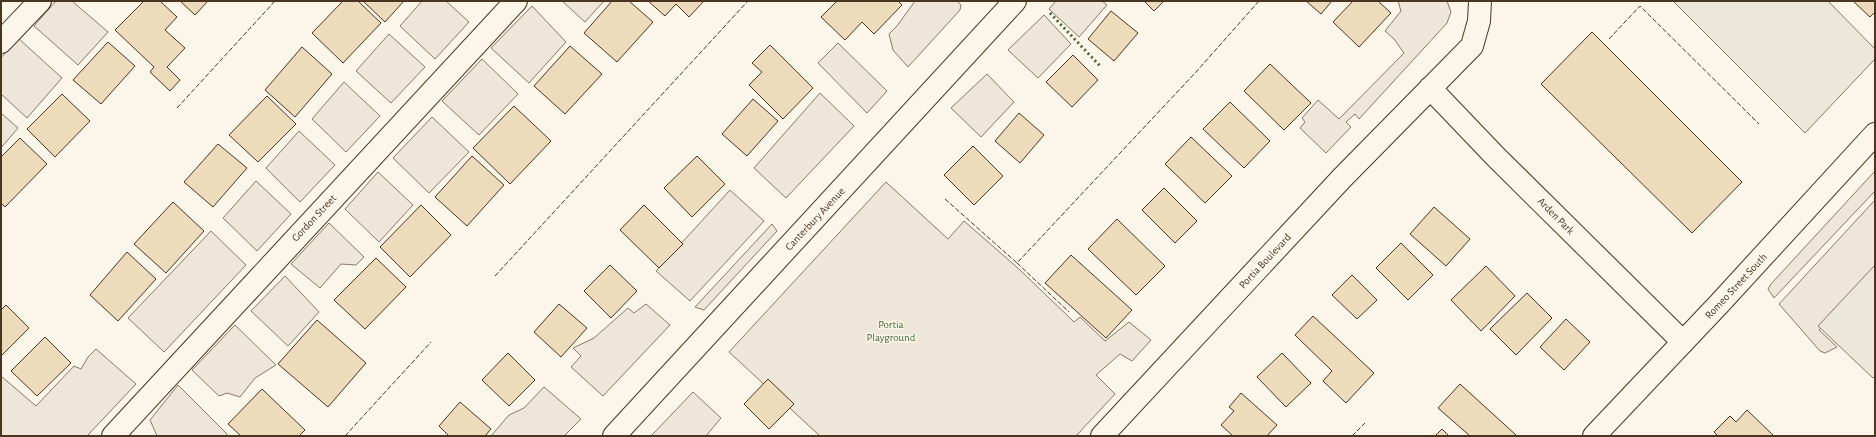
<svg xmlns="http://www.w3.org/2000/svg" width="1876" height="437" viewBox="0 0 1876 437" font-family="'Alegreya Sans',sans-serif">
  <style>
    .green { fill: #ede6d9; stroke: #887966 }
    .parking { fill: #ede7d9; stroke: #887966 }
    .building { fill: #ecdcbc; stroke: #4a3520 }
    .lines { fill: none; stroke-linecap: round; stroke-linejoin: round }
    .minor-casing { stroke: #4a3520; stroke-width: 24 }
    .major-casing { stroke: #4a3520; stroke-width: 24 }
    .minor { stroke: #fbf6e9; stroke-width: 22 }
    .major { stroke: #fbf6e9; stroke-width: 22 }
    .hedge { stroke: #436837; stroke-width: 3; stroke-dasharray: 2 3; stroke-linecap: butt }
    .fence { stroke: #4a3520; stroke-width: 1; stroke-dasharray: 5 2; stroke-linecap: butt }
    .labels { text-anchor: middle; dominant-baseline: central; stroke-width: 3; stroke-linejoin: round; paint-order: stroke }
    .street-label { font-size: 11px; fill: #4a3520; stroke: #fbf6e9 }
    .park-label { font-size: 11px; fill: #436837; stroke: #fbf6e9 }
  </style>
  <rect width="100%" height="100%" fill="#fbf6e9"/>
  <path class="green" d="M56,1H72L108,32L78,65L34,26Z
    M422,1H446L469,22L435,59L400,26Z
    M562,1H604L585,22Z
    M915,1H957L961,5L960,10L908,67L893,50L889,34L897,26Z
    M1056,1H1102L1107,5L1079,37L1049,9Z
    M1398,1H1447L1451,12L1447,23L1359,119L1355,114L1346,122L1351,127L1326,153L1300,128L1305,122L1302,118L1318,100L1339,119L1404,53L1394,39L1385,31L1401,11Z
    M532,6L566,42L529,83L491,48Z
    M1044,15L1071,44L1038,78L1008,50Z
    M389,34L425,67L391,103L356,71Z
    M18,38L62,78L27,118L1,94V58Z
    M838,43L887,91L867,113L818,63Z
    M482,59L518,94L479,135L442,101Z
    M987,74L1014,102L981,137L951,108Z
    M344,82L380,116L346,152L312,119Z
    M820,93L854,126L786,198L754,168Z
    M1,113L18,128L1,148Z
    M432,117L469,152L429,193L393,158Z
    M299,131L335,165L300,202L266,168Z
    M1875,171V191L1774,298L1768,289L1771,284Z
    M378,172L413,205L379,242L345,209Z
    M256,181L291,214L257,251L223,218Z
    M886,182L948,239L964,221L1019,269L1074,322L1080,317L1105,341L1129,322L1151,340L1132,361L1120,354L1096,375L1115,394L1076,436H820L729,352Z
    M730,190L764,221L690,301L656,271Z
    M1875,200V268L1819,330L1837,347L1825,353L1820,351L1779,304Z
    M329,223L364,257L356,265L341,264L320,288L291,264Z
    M772,224L777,231L704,310L695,307Z
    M211,231L246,265L164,352L128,318Z
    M285,276L319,312L288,346L251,311Z
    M646,304L670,325L603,396L571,367L581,356L573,348L594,338L628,308L634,313Z
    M235,325L276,365L255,378L240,397L227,393L219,396L192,370Z
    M96,349L136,384L87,436H1V376L36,406L74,366L81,369L88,357Z
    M178,385L226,433L228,436H157L150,420Z
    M544,387L581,419L564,436H491L509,415L524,408Z
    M693,392L721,418L706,436H651Z"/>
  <path class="parking" d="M1673,1H1828L1875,49V59L1805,133Z
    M1875,265V376L1873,378L1818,326Z"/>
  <path class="building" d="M144,1H160L177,17L165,30L185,48L167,67L180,80L170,91L150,72L154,67L115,30Z
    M180,1H208L195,15Z
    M343,1H358L381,23L343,63L312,33Z
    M363,1H404L385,22Z
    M612,1H629L653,22L617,62L584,33Z
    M648,1H704L689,17L676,4L665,16Z
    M837,1H898L902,5L874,34L862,22L845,40L821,17Z
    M1144,1H1164L1154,11Z
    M1306,1H1332L1321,14Z
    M1353,1H1378L1391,13L1359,47L1333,22Z
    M1853,1H1875V12L1870,17Z
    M1111,11L1138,33L1114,61L1088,39Z
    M1592,32L1742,182L1692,233L1541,84Z
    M108,42L135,66L101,104L73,80Z
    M770,45L813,88L783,119L749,85L762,72L752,63Z
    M570,46L602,74L565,114L534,86Z
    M302,47L332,74L295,117L265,90Z
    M1073,55L1098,80L1072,107L1046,82Z
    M1270,64L1311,103L1284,130L1244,91Z
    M62,94L90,121L55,157L27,129Z
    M267,96L296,124L258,162L229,135Z
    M753,99L778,121L747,156L722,134Z
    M1230,102L1270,141L1244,168L1203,129Z
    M514,106L551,141L510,184L473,148Z
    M1019,113L1044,135L1020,163L995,141Z
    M1191,137L1232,176L1205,203L1165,164Z
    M20,138L47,164L5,207L1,203V157Z
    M218,144L247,168L213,207L184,182Z
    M973,146L1003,176L974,205L944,175Z
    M472,156L504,185L467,226L435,197Z
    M697,156L725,184L692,217L664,188Z
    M1164,188L1197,221L1175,243L1142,210Z
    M173,202L204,231L166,273L134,244Z
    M421,205L451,235L410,277L380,247Z
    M644,205L683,244L659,268L620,230Z
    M1434,207L1470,239L1446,266L1410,234Z
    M1117,219L1165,266L1136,295L1088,249Z
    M1401,243L1433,275L1408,300L1376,268Z
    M127,252L156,279L118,321L90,295Z
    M1071,255L1132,310L1106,338L1045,283Z
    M376,258L406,287L365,329L334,300Z
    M610,265L637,291L611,318L584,291Z
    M1486,266L1515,296L1481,331L1451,300Z
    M1352,275L1377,300L1357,319L1332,295Z
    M1527,293L1552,318L1516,355L1490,329Z
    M559,304L587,328L561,357L534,332Z
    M6,305L29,328L1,356V310Z
    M1313,316L1374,373L1346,403L1323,381L1332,371L1295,335Z
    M1566,319L1590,342L1564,370L1540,347Z
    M317,320L366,363L328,407L278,364Z
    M45,337L71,363L37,396L11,371Z
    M508,353L535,380L509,406L482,380Z
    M1282,353L1311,383L1286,407L1257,377Z
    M768,379L794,404L769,429L744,404Z
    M1460,384L1516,435L1515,436H1470L1438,408Z
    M262,389L305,430L299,436H241L228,424Z
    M1241,393L1277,425L1267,436H1233L1221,425L1234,411L1229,407Z
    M460,402L491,429L485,436H449L439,426Z
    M1747,410L1774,436H1718L1714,432L1730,416L1736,422Z
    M1442,429L1449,436H1435Z"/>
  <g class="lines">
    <defs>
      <path id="minor" d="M1,42L40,1
        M1430,88L1496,157L1683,342
        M113,436L516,1
        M614,436L1015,1
        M1102,436L1342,178L1472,46L1479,21L1480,1"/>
      <path id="major" d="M1594,436L1719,304L1875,134"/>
    </defs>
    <use href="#minor" class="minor-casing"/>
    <use href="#major" class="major-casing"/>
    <use href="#minor" class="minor"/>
    <use href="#major" class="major"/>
    <path class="hedge" d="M1050,13L1101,67"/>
    <path class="fence" d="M1609,39L1640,6L1759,124
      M177,108L275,1
      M945,199L1017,263L1196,72L1259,1
      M1017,263L1069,312
      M495,276L747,2
      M345,436L431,342
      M1352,436L1365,423"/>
  </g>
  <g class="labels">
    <g class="street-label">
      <text transform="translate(1556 216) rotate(45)">Arden Park</text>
      <text transform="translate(314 218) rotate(-47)">Gordon Street</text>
      <text transform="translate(815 219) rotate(-47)">Canterbury Avenue</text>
      <text transform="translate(1265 261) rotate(-47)">Portia Boulevard</text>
      <text transform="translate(1736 286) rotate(-47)">Romeo Street South</text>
    </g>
    <g class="park-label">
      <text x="891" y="324">Portia<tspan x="891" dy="13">Playground</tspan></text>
    </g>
  </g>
  <rect width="1876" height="437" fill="none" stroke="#4a3520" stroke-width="4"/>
</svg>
